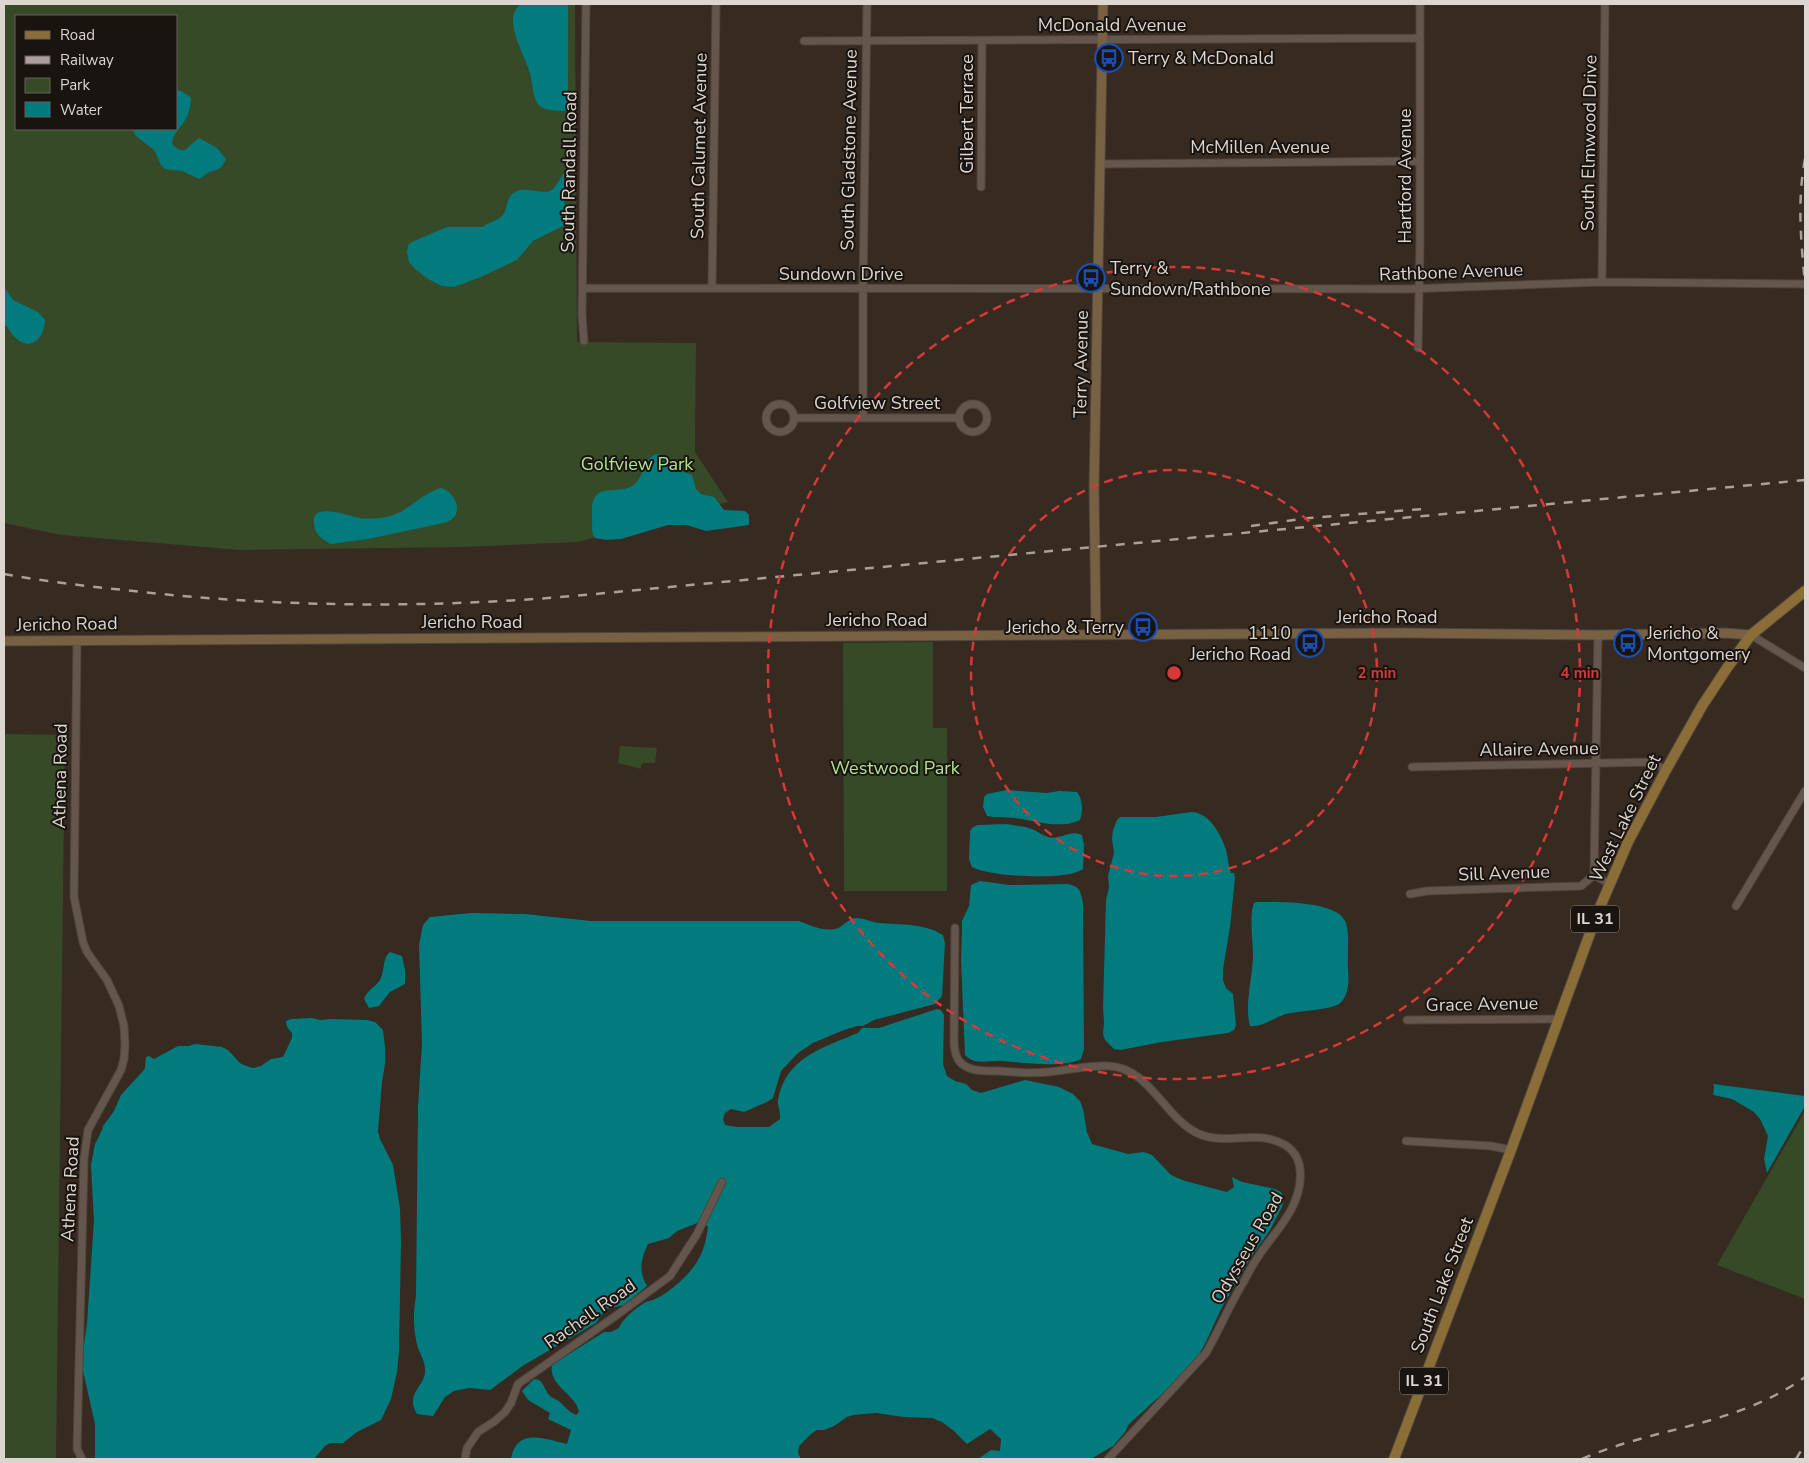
<svg xmlns="http://www.w3.org/2000/svg" width="1809" height="1463" viewBox="0 0 1809 1463" font-family="'Nunito Sans',sans-serif">
  <style>
    .green { fill: #364a28; fill-rule: evenodd }
    .water { fill: #027b7e }
    .lines { fill: none; stroke-linecap: round; stroke-linejoin: round }
    .street-casing { stroke: #4f453d; stroke-width: 9 }
    .secondary-casing { stroke: #4f453d; stroke-width: 11 }
    .primary-casing { stroke: #4f453d; stroke-width: 12 }
    .street { stroke: #64564d; stroke-width: 7 }
    .secondary { stroke: #776142; stroke-width: 9 }
    .primary { stroke: #8a6d37; stroke-width: 10 }
    .rail { stroke: #aaa099; stroke-width: 2.5; stroke-dasharray: 9 9; stroke-linecap: butt }
    .ring { fill: none; stroke: #d73939; stroke-width: 2.5; stroke-dasharray: 9 6 }
    .labels { text-anchor: middle; dominant-baseline: central; stroke-width: 4; stroke-linejoin: round; paint-order: stroke }
    .shield { fill: #191410; stroke: #a29b96; stroke-width: 1 }
    .shield-label { font-size: 16px; font-weight: bold; fill: #ddd5cf }
    .street-label { font-size: 18px; fill: #ddd5cf; stroke: #191410 }
    .poi-label { font-size: 18px; fill: #ddd5cf; stroke: #191410; text-anchor: start }
    .park-label { font-size: 18px; fill: #b4e492; stroke: #191410 }
    .centre { fill: #d73939; stroke: #191410; stroke-width: 2.5 }
    .ring-label { font-size: 15px; text-anchor: middle; font-weight: bold; fill: #d73939; stroke: #191410; stroke-width: 4; stroke-linejoin: round; paint-order: stroke }
  </style>
  <rect width="100%" height="100%" fill="#362a21"/>
  <path class="green" d="M4,4H575L577,342L696,343L695,452L728,502L578,542L464,547L240,550L61,535L4,523ZM16,16H176V129H16Z
    M933,642V728H947V891H844L843,643Z
    M4,734L65,735L56,1459H4Z
    M620,746L657,748L655,763H644L641,765V769L618,763Z
    M1805,1111V1299L1717,1265Z"/>
  <path class="water" d="M520,4H567L568,5V111C560,111 548,111 541,107C532,100 533,83 530,74C525,56 514,40 513,22C512,15 516,9 520,4Z
    M176,90C183,91 186,94 191,98C191,105 188,117 184,122C179,129 173,134 172,143C175,148 180,151 185,150L199,138L217,148L226,159C222,169 219,169 210,172C206,173 203,177 199,179L182,171L165,169L161,165L154,150L136,136L132,129H176Z
    M564,173L565,225L533,241L517,260L481,277L454,287L442,286L428,279L415,269L409,262L407,252L408,245L412,242L447,227H483C489,222 498,221 503,215C508,208 506,197 515,192C527,185 544,197 553,189C557,185 560,178 564,173Z
    M4,287L13,300L38,312L45,320C45,336 32,352 17,339C11,335 10,328 4,324Z
    M657,454C668,455 668,463 676,468C681,471 687,473 692,475L696,489L701,494L714,497L724,510L745,511L749,515V525L706,531L686,525H668L621,539L606,540L595,538C590,530 593,524 592,516C590,477 618,498 635,484C646,474 640,460 657,454Z
    M441,488C454,491 464,511 451,520C448,522 443,523 439,524L368,539L331,544C322,539 315,535 314,524C310,501 349,516 359,518C369,519 380,519 390,516C409,511 422,493 441,488Z
    M1007,790L1047,793L1059,791L1077,792C1083,799 1083,812 1080,820C1059,830 1035,820 1014,818C1005,817 996,818 987,816L983,807L984,797L987,794Z
    M1191,812C1209,812 1221,834 1226,850C1228,858 1228,865 1231,873H1234L1235,878L1230,927L1223,969V980L1226,988L1233,994L1236,1025L1234,1030L1228,1033L1162,1042L1120,1050L1114,1049L1105,1040L1103,1034L1104,1022L1103,1008L1106,900L1109,887L1108,876L1114,853L1112,839L1113,830L1117,820L1120,817H1156Z
    M1007,824C1015,826 1026,826 1034,830C1039,832 1043,836 1048,837C1060,840 1070,829 1082,835L1084,845L1083,869C1068,881 989,877 972,867L969,860L970,831L973,827L978,825Z
    M980,881L1009,885L1068,884C1081,887 1080,891 1083,903L1084,1049L1081,1059C1065,1068 1022,1063 1003,1061C994,1060 984,1063 975,1061C971,1060 968,1058 965,1055L961,960L962,929V921L969,906L971,885Z
    M1257,902C1277,902 1339,900 1346,923C1350,937 1347,954 1348,969C1349,980 1349,997 1339,1004C1329,1010 1299,1011 1286,1014C1275,1017 1262,1028 1250,1026C1244,1005 1253,976 1253,954C1253,940 1249,916 1254,903Z
    M471,913L525,914L591,921H799C810,925 828,934 840,927C845,924 850,918 856,918C864,918 871,922 879,923C900,925 924,923 943,935L945,943L942,996L935,1004L874,1020L863,1026H857L844,1030L813,1043L798,1053L781,1071L773,1098L767,1102L744,1112L731,1109L725,1113L723,1119L725,1125L737,1127H769L780,1119C781,1112 777,1106 778,1100C785,1058 824,1047 858,1033L862,1028H879L937,1009L941,1010L944,1015L943,1064L947,1076L955,1081L966,1084L972,1090L981,1093L1025,1080L1059,1087L1073,1094L1080,1101L1083,1109L1087,1132L1092,1144L1128,1154L1144,1152L1152,1155L1171,1175L1185,1181L1227,1192L1234,1187L1232,1177L1242,1182L1275,1189L1281,1192L1284,1198L1282,1207L1270,1230L1251,1257L1221,1309L1204,1346L1196,1359L1182,1376L1129,1424L1125,1432L1113,1446L1091,1459H978L991,1450L1000,1451L1001,1439L990,1429L967,1444L954,1431L942,1422L932,1418L904,1417L876,1413L853,1415L847,1417L834,1426L824,1430H817L811,1434L799,1446L798,1453L801,1459H511C517,1427 544,1439 567,1444L571,1430L548,1419L550,1413L528,1400L522,1391L534,1379C544,1379 544,1390 550,1396C553,1399 557,1399 560,1402C566,1408 568,1411 576,1415L579,1412C576,1394 548,1386 552,1365L604,1332H611L619,1328C623,1318 635,1309 644,1303C647,1301 651,1301 655,1299C662,1296 669,1291 675,1286C696,1268 705,1254 708,1226L697,1223L677,1231L669,1238L648,1244C641,1259 638,1271 647,1286L624,1305L606,1309L596,1323L524,1365L490,1390L469,1388L454,1391L445,1397L433,1416L417,1414C404,1393 426,1387 425,1370C425,1362 421,1355 418,1348C413,1331 413,1313 416,1296L418,1107L422,1043L419,945L423,925L430,917Z
    M390,952L402,956L405,970V984L390,992L379,1006L369,1008L364,999C367,990 375,987 380,980C385,971 382,958 390,952Z
    M312,1018L320,1020L331,1019L367,1020L375,1022L383,1030L385,1047V1064L382,1082L378,1131L380,1139L393,1165L400,1208L401,1241L399,1352L397,1372L391,1399L381,1420L357,1432L343,1443H330L325,1446L314,1459H95V1424L83,1371L82,1359L87,1323L94,1221L91,1165L95,1144L102,1130L103,1126L114,1111L121,1095L143,1071L145,1068L146,1057L149,1056L154,1059L178,1046H188L196,1044L222,1047L228,1050L240,1063L246,1066L253,1068L261,1066L271,1059L283,1057L292,1038V1033L287,1027L286,1021L291,1019Z
    M1713,1084L1805,1096V1106L1767,1173L1764,1159L1768,1136L1760,1119L1754,1112L1732,1099L1713,1095L1714,1087Z"/>
  <g class="lines">
    <defs>
      <path id="street" d="M804,41L1420,38
        M1100,164L1419,161
        M981,187L982,41
        M1602,282L1605,4
        M583,288L1407,289L1602,282L1805,284
        M712,288L716,4
        M584,341L582,315L586,4
        M1418,348L1420,242V4
        M766 418a14 14 0 1 1 28 0a14 14 0 1 1-28 0Z
        M959 418a14 14 0 1 1 28 0a14 14 0 1 1-28 0Z
        M863,417V289L867,4
        M795,418H959
        M1751,635L1805,668
        M77,640L74,897L83,942L87,952L107,980L119,1006L124,1026L125,1045L124,1059L121,1070L88,1130L84,1159L77,1449L82,1459
        M1412,767L1651,762L1666,770
        M1594,875L1598,635
        M1594,875L1610,884
        M1410,894L1427,891L1581,886L1594,875
        M1736,906L1805,791
        M955,928L954,1044C955,1052 956,1059 962,1064C972,1072 987,1071 999,1071C1015,1072 1032,1074 1048,1072C1068,1070 1088,1065 1108,1066C1149,1067 1164,1117 1197,1133C1225,1147 1256,1128 1285,1145C1308,1159 1301,1191 1291,1210C1282,1227 1268,1241 1258,1257C1252,1265 1248,1274 1243,1283C1229,1306 1219,1330 1206,1353L1108,1459
        M1407,1020L1557,1019
        M1406,1141L1491,1146L1511,1150
        M465,1459L467,1448L478,1432L495,1421L505,1412L511,1403L518,1384L617,1315L670,1276L697,1234L722,1182"/>
      <path id="secondary" d="M1096,635L1094,487L1103,4
        M4,641L1404,633L1598,635L1725,633L1751,635"/>
      <path id="primary" d="M1394,1459L1511,1150L1597,914L1628,842L1666,770L1702,706L1727,668L1751,635L1805,591"/>
    </defs>
    <use href="#street" class="street-casing"/>
    <use href="#secondary" class="secondary-casing"/>
    <use href="#primary" class="primary-casing"/>
    <use href="#street" class="street"/>
    <use href="#secondary" class="secondary"/>
    <use href="#primary" class="primary"/>
    <path class="rail" d="M1805,159C1797,201 1801,241 1805,284
      M1251,526L1309,518L1423,509
      M4,574C43,581 84,586 124,590C281,608 437,609 595,594L1805,480
      M1582,1459C1657,1426 1735,1427 1805,1377
      M1796,1459L1805,1444"/>
  </g>
  <g class="ring">
    <circle cx="1174" cy="673" r="203"/>
    <circle cx="1174" cy="673" r="406"/>
  </g>
  <defs>
    <symbol id="bus-ring" viewBox="-11 -11 22 22"><circle r="9.5" fill="#191410" stroke="#1a4fb4" stroke-width="1.5"/><path d="M-5-6H5V4H4V6H2V4H-2V6H-4V4H-5ZM-3.5-4V0h7V-4ZM-3.5 1.2v1.5H-2V1.2ZM2 1.2v1.5H3.5V1.2Z" fill="#1a4fb4"/></symbol>
  </defs>
  <g fill-rule="evenodd">
    <use href="#bus-ring" x="1093" y="42" width="32" height="32"/>
    <use href="#bus-ring" x="1075" y="262" width="32" height="32"/>
    <use href="#bus-ring" x="1127" y="611" width="32" height="32"/>
    <use href="#bus-ring" x="1294" y="627" width="32" height="32"/>
    <use href="#bus-ring" x="1612" y="627" width="32" height="32"/>
  </g>
  <g class="labels">
    <g class="shield">
      <rect x="1571" y="905.5" width="48" height="27" rx="4"/>
      <rect x="1400" y="1367.5" width="48" height="27" rx="4"/>
    </g>
    <g class="shield-label">
      <text x="1595" y="919">IL 31</text>
      <text x="1424" y="1381">IL 31</text>
    </g>
    <g class="street-label">
      <text x="1112" y="25">McDonald Avenue</text>
      <text transform="translate(967 114) rotate(-90)">Gilbert Terrace</text>
      <text transform="translate(1589 143) rotate(-89)">South Elmwood Drive</text>
      <text transform="translate(699 146) rotate(-89)">South Calumet Avenue</text>
      <text x="1260" y="147">McMillen Avenue</text>
      <text transform="translate(849 150) rotate(-89)">South Gladstone Avenue</text>
      <text transform="translate(569 172) rotate(-89)">South Randall Road</text>
      <text transform="translate(1405 176) rotate(-90)">Hartford Avenue</text>
      <text transform="translate(1451 272) rotate(-2)">Rathbone Avenue</text>
      <text x="841" y="274">Sundown Drive</text>
      <text transform="translate(1081 364) rotate(-89)">Terry Avenue</text>
      <text x="877" y="403">Golfview Street</text>
      <text x="1387" y="617">Jericho Road</text>
      <text x="877" y="620">Jericho Road</text>
      <text x="472" y="622">Jericho Road</text>
      <text transform="translate(67 624) rotate(-1)">Jericho Road</text>
      <text transform="translate(1539 749) rotate(-1)">Allaire Avenue</text>
      <text transform="translate(60 776) rotate(-89)">Athena Road</text>
      <text transform="translate(1625 818) rotate(-64)">West Lake Street</text>
      <text transform="translate(1504 873) rotate(-2)">Sill Avenue</text>
      <text transform="translate(1482 1004) rotate(-1)">Grace Avenue</text>
      <text transform="translate(70 1189) rotate(-87)">Athena Road</text>
      <text transform="translate(1247 1248) rotate(-60)">Odysseus Road</text>
      <text transform="translate(1442 1285) rotate(-69)">South Lake Street</text>
      <text transform="translate(590 1314) rotate(-35)">Rachell Road</text>
    </g>
    <g class="poi-label">
      <text x="1128" y="58">Terry &amp; McDonald</text>
      <text x="1110" y="268">Terry &amp;<tspan x="1110" dy="21">Sundown/Rathbone</tspan></text>
      <text x="1124" y="627" text-anchor="end">Jericho &amp; Terry</text>
      <text x="1291" y="633" text-anchor="end">1110<tspan x="1291" dy="21">Jericho Road</tspan></text>
      <text x="1647" y="633">Jericho &amp;<tspan x="1647" dy="21">Montgomery</tspan></text>
    </g>
    <g class="park-label">
      <text x="637" y="464">Golfview Park</text>
      <text x="895" y="768">Westwood Park</text>
    </g>
  </g>
  <circle cx="1174" cy="673" r="8" class="centre"/>
  <g class="ring-label">
    <text x="1377" y="678">2 min</text>
    <text x="1580" y="678">4 min</text>
  </g>
  <rect width="1809" height="1463" fill="none" stroke="#ddd5cf" stroke-width="10"/>
  <rect x="15" y="15" width="162" height="115" fill="#191410" stroke="#67615c"/>
  <rect x="25" y="31" width="25" height="8" fill="#8a6d37" stroke="#67615c"/>
  <text x="60" y="40" font-size="15" fill="#ddd5cf">Road</text>
  <rect x="25" y="56" width="25" height="8" fill="#aaa099" stroke="#67615c"/>
  <text x="60" y="65" font-size="15" fill="#ddd5cf">Railway</text>
  <rect x="25" y="78" width="25" height="15" fill="#364a28" stroke="#67615c"/>
  <text x="60" y="90" font-size="15" fill="#ddd5cf">Park</text>
  <rect x="25" y="102" width="25" height="15" fill="#027b7e" stroke="#67615c"/>
  <text x="60" y="115" font-size="15" fill="#ddd5cf">Water</text>
</svg>
